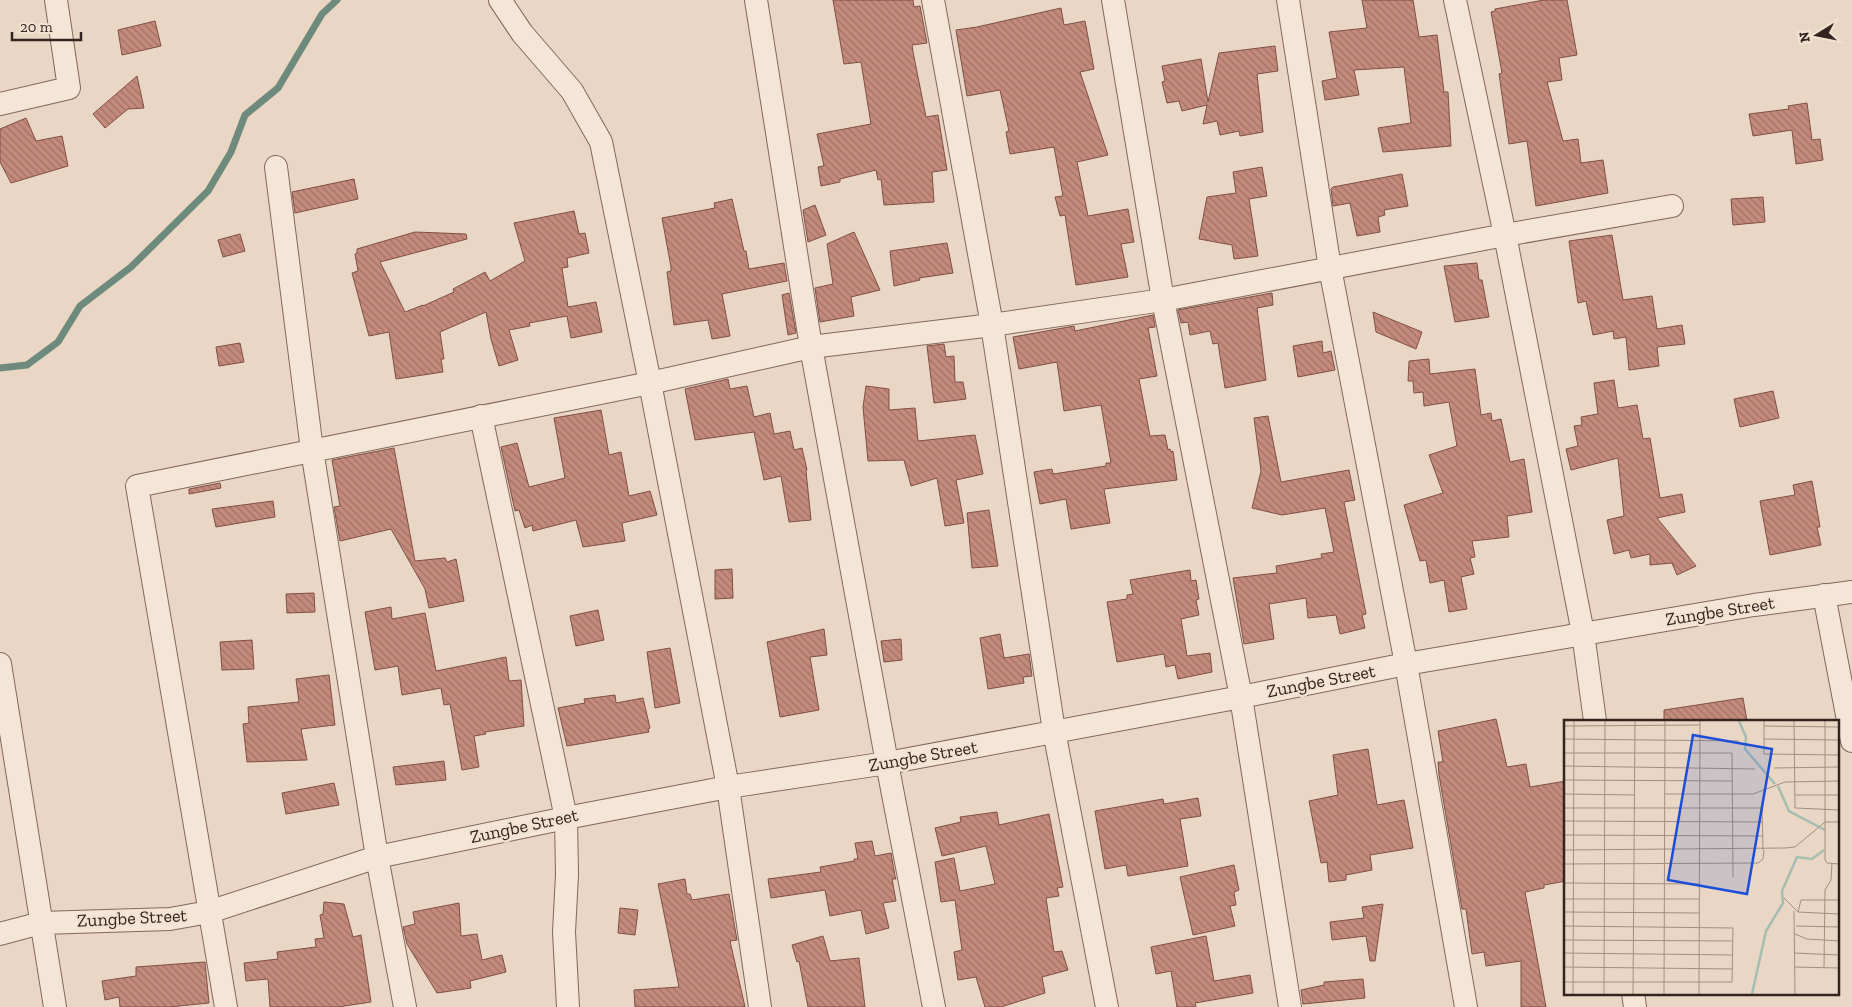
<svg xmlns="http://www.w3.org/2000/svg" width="1852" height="1007" viewBox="0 0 1852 1007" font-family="'Zilla Slab',serif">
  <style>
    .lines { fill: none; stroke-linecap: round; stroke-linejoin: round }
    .stream { stroke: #6d8a7d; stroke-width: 7 }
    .building { fill: url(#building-back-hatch); stroke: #7f4f44 }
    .minor-casing { stroke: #82685c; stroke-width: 24 }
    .minor { stroke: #f5e5d6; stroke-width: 22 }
    .labels { text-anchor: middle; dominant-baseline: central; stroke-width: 5; stroke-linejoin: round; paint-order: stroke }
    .street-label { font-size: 18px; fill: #34241f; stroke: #f2e2d2 }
    .inset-river { fill: none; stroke: #a5bdb1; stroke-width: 2.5 }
    .inset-road { fill: none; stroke: #a18f82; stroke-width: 1 }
    .view { fill: #1d4ed8; fill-opacity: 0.15; stroke: #1d4ed8; stroke-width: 2.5 }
    .inset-edge { fill: none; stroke: #34241f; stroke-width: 2.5 }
  </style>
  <defs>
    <pattern id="building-back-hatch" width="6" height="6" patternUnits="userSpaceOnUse" patternTransform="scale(1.25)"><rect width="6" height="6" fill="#c48b7d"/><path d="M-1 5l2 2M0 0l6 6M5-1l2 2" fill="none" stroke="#a07166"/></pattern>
  </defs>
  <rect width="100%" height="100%" fill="#ead6c4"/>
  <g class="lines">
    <path class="stream" d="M0,368L27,365L58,342L80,306L131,267L208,191L231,152L245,115L278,88L322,14L337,0"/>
  </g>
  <path class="building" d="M833,0H913L914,7L920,6L927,43L912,45L913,52L926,117L938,115L947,170L932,172L934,202L884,205L881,179L878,180L876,170L840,179V182L821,186L818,167L824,166L817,134L871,124L861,62L844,64Z
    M1362,0H1413L1419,37L1437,35L1444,92H1448L1451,146L1383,152L1378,128L1411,123L1404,67L1354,70L1359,95L1325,100L1322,81L1337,78L1329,32L1367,28Z
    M1544,0H1567L1577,55L1559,58L1562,80L1547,82L1563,141L1578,139L1581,163L1603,160L1608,193L1536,206L1527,141L1509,144L1499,74L1502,73L1491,12L1495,11V9Z
    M1061,8L1064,25L1085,21L1094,69L1080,72L1108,155L1077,162L1088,216L1128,209L1134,242L1121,244L1128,277L1076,285L1065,215L1060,216L1055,197L1063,196L1054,147L1010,154L1006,132L1009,131L1000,90L967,96L956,30L977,27Z
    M155,21L161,46L122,55L118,30Z
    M1275,46L1278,71L1257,74L1263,132L1240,136L1239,131L1220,135L1217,121L1203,124L1207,105L1182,111L1179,101L1167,103L1162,82L1165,81L1162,66L1201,59L1208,102L1219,53Z
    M137,76L144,108L128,109L105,128L93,114Z
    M1807,103L1812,140L1820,139L1823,160L1796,164L1792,130L1753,136L1749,114L1789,109L1788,106Z
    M26,118L36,141L62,136L68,166L11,183L0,162V129Z
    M1262,167L1267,196L1249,199L1258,256L1234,259L1232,245L1199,239L1207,197L1236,193L1233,172Z
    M1402,174L1408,206L1384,210L1385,215L1378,217L1380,232L1357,236L1350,203L1333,206L1331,189L1333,187Z
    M354,179L358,199L295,213L292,192Z
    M1763,197L1765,222L1733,225L1731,199Z
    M732,199L744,251H746L749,269L784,263L787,281L722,294L730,336L712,339L708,320L674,325L667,272L671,271V267L662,218L715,208L714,203Z
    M815,205L826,235L808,242L803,210Z
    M574,211L579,234L585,233L589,253L567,258L568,267L562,268L568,307L596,302L602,332L571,338L567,316L529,323L530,326L509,330L518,360L499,366L491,339L486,312L440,332L444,359H441L443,372L396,379L389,332L369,336L352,273L358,271L355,254L357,253V249L415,232L466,234L467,239L380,262L405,312L423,305V306L454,292L453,289L485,272L490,281L525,261L514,223Z
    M854,232L880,290L851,297L854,316L820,322L815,288L833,284L827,244Z
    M240,234L245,251L223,257L218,240Z
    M1612,235L1623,300L1652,296L1657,329L1682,325L1685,344L1657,347L1659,366L1629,370L1626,337L1614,339L1613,331L1593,335L1586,301L1578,303L1569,241Z
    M947,243L953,273L919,278L920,280L894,286L890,251Z
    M1477,263L1479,280H1482L1489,317L1455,322L1444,266Z
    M789,293L796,333L788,335L782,295Z
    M1272,293L1273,305L1257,308L1266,380L1225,388L1218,343L1213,344L1210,331L1190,335L1188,322L1181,323L1178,310Z
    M1373,312L1422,332L1416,349L1376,332Z
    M1153,315L1155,327L1148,328L1157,376L1139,379L1150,436L1165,435L1168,450L1170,449L1171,452L1173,451L1177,480L1104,489L1110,523L1071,529L1066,499L1040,504L1034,472L1052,469L1053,474L1106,466V463H1111L1101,405L1064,411L1057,362L1019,369L1013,337L1074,326L1075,331Z
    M1322,341L1323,353L1331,351L1335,370L1298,377L1293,346Z
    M240,343L244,362L219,366L216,347Z
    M944,344L946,357L954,356L955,382H963L966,399L934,403L927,346Z
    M1429,359L1430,374L1475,369L1481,415L1491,413L1492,421L1501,419L1510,462L1524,459L1532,512L1507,516L1509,537L1472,541L1475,557L1470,558L1474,574L1461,577L1467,609L1449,612L1444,580L1430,583L1426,560L1420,561L1404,505L1443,493L1429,455L1457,446L1449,402L1424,406L1423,392L1414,393L1413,381H1408L1409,361Z
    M728,379L730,389L747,386L754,417L770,413L774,434L790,431L794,450L802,448L807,470L806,471L811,520L789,522L781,476L764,480L754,432L695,440L685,389Z
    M1614,380L1618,408L1637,405L1643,439L1650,438L1660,498L1682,494L1685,512L1657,518L1696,566L1677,575L1672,563L1650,565V554L1631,558L1629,550L1614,554L1607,520L1624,516L1618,458L1571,470L1566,449L1578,446L1574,426L1582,425L1581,417L1598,414L1594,383Z
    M866,386L889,389V410L915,408L918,441L975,435L983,474L956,480L964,523L945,526L937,478L911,486L904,460L868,461L863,407Z
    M1773,391L1779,418L1740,427L1734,399Z
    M601,410L609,455L621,452L629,496L650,491L657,515L622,523L625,541L583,547L576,520L533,531L532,525L525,528L519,510L515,511L501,447L517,443L529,487L565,478L554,418Z
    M1268,416L1281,482L1349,470L1355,500L1344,502L1366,614L1362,615L1365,628L1340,634L1336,615L1308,618L1306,598L1269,604L1274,639L1244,644L1233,578L1277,573L1276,566L1322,558L1321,554L1334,552L1325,508L1282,515L1252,508L1261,471L1254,418Z
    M394,448L415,561L445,558L447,562L456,559L464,601L429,608L425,589L391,529L340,541L334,507L340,506L332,460Z
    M1812,481L1820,527H1817L1821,545L1770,555L1760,501L1795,495L1793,485Z
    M220,483L221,488L189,494V489Z
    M273,501L275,517L216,527L212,509Z
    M989,510L998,566L972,568L967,513Z
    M732,569L733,598L715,599V570Z
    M1190,570L1191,581L1196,580L1199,599L1196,600L1199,615L1181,619L1187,656L1210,653L1212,672L1178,679L1175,665L1166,667L1164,654L1117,662L1107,602L1127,599V595L1133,594L1130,580Z
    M314,593L315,612L287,613L286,594Z
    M391,607L392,619L425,613L436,671L506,657L509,681L521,680L524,726L485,732L486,734L474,736L479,767L462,770L450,704L444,705L441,688L402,695L398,666L375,670L365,612Z
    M598,610L604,640L576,646L570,616Z
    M824,629L827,655L810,657L819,710L780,717L767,642Z
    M1000,634L1004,658L1029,654L1032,676L1023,677L1024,683L988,689L980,638Z
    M901,639L902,660L884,662L881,641Z
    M252,640L254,669L222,670L220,642Z
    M670,648L680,703L655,708L647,652Z
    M329,675L335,725L301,729L307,760L247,762L243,724L249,723L248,707L299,702L296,679Z
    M615,695L616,703L643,698L650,728L648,729L649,732L567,746L558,708L585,703L584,699Z
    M1743,698L1747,721H1664V710Z
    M1496,719L1507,767L1526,764L1530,787L1566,781V881L1544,885V888L1525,892L1546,1007H1521V961L1486,966L1484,952L1472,954L1466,909H1462L1439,775L1438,762H1443L1438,731Z
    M1368,749L1377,805L1404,800L1413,848L1370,855L1372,870L1346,875V880L1329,882L1327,862L1321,863L1309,801L1338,795L1333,755Z
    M444,761L446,780L396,785L393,767Z
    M334,783L339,805L286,814L282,793Z
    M1198,798L1201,816L1180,819L1188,866L1128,876L1126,865L1105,869L1095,811L1163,799L1164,804Z
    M997,812L999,825L1049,814L1063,887L1057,888L1059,896L1046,898L1054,952L1062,951L1068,970L1042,977L1045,993L1001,1007H985L976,977L958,980L954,952L962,950L955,900L941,902L935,862L954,858L960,891L995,884L986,846L942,856L935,828L961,822L960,817Z
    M872,841L875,856L891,853L895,876L896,879H892L896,901L883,903L889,928L866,934L861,910L830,916L825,890L771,898L768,879L821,872L820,867L854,861V859H858L855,843Z
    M1234,865L1239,890L1234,892L1236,905L1230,906L1235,926L1193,935L1180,877Z
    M685,879L687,894H690L692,900L729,894L737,940L730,941L745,1007H635L634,990L679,987L658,884Z
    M324,902L344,904L353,937L361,935L371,1002L338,1007H270L268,979L246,981L244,963L278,959L277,952L316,947L315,939L324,938L320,915L323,914Z
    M459,903L461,936L477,934L482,960L502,955L506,972L470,981L471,988L437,993L407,944L403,927L415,924L413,912Z
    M1383,904L1375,961H1370L1366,936L1332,940L1330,922L1364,918L1362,907Z
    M620,908L638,910L635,935L618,933Z
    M823,936L830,961L859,958L865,1007H808L799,961L797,962L792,945Z
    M1206,936L1214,981L1250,975L1253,993L1195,1003L1196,1007H1177L1171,971L1156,974L1151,947Z
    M205,962L209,1003L169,1007H120L119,997L105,1000L102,981L136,976V967Z
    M1363,979L1365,998L1303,1004L1301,990L1324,985V982Z"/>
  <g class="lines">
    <defs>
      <path id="minor" d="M500,0L522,33L572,91L601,142L650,383L728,787L760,1007
        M756,0L811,347L887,763L934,1007
        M933,0L992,325L1054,731L1107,1007
        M1113,0L1163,300L1241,697L1290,1007
        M1288,0L1330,268L1406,664L1466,1007
        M1455,0L1505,235L1583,633L1595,721
        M0,104L69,88L56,0
        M276,167L312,450L377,857L405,1007
        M481,416L566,818L567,875L564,932L568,1007
        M1824,595L1852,741
        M0,664L55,1007
        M0,934L41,923L170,919L209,912L377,857L566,818L728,787L887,763L1241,697L1406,664L1754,605L1852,592
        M1633,993L1635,1007
        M226,1007L137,486L650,383L811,347L992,325L1163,300L1505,235L1672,206"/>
    </defs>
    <use href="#minor" class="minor-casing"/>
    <use href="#minor" class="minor"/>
  </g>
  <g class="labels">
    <g class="street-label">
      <text transform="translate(1720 611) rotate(-9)">Zungbe Street</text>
      <text transform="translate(1321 681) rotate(-11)">Zungbe Street</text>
      <text transform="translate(923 756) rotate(-10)">Zungbe Street</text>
      <text transform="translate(524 826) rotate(-12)">Zungbe Street</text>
      <text transform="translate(132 918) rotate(-3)">Zungbe Street</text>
    </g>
  </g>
  <g transform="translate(1564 720)">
    <rect width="275" height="275" fill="#ead6c4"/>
    <path class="inset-river" d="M175,1L182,17L181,29L211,64M214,66L225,91L261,110M188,274L202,211L219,183L218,171L233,137L248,139L260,130"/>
    <path class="inset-road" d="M200,1V34L275,35M230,1L231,88L275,90M261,1V140L263,143L275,144M0,6L136,5M200,6L275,7M0,19L175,21M200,19L275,20M0,33H168L169,157M0,46L191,49M210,48L275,47M0,60L169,61M0,74L71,75M101,74H189L221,62L275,61M231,75H275M0,88H198L199,130M0,101L199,102M0,115L199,116M0,130L221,128L231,127L261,102H275M0,144L194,143L199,139L200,130M0,163L136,164M220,178L234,192L275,194M0,179H136M230,191L231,274M0,192L135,193M234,192L237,180H275M0,206L169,208L168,262H0M232,206L275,207M231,214L243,219L275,221M0,220L169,221M0,233L169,235M231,233L275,235M0,247L169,249M230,247L275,248M260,247L261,170L267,160L268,143M9,274L10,1M40,274L41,1M69,274L71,1M100,274L101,1M135,274L136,1"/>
    <path class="view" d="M129,15L208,29L183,174L104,160Z"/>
    <rect width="275" height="275" class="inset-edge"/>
  </g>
  <g transform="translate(1817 35) rotate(260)" stroke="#f2e2d2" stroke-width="4" paint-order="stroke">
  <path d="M0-4L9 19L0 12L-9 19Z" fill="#34241f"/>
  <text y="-8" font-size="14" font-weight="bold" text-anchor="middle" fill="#34241f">N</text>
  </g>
  <path d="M12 32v8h69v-8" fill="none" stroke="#34241f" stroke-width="2.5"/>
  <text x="20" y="32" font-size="15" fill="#34241f" stroke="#f2e2d2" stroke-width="4" paint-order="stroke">20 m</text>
</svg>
